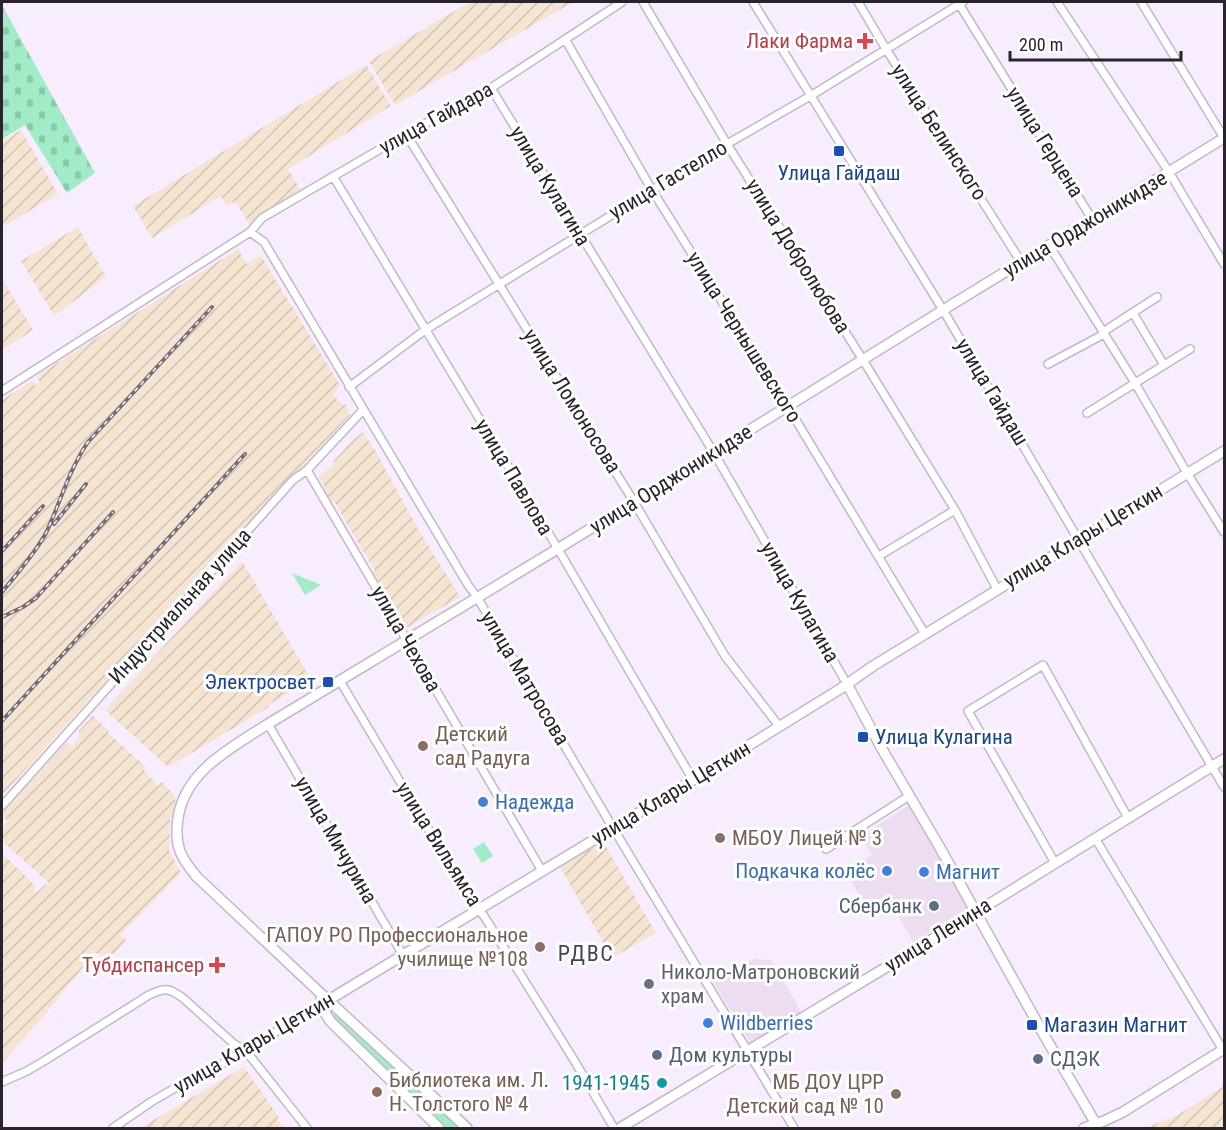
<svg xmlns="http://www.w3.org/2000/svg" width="1226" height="1130" viewBox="0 0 1226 1130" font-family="'Roboto Condensed',sans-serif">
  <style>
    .commercial { fill: #edddf0 }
    .industrial { fill: url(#industrial-furrows) }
    .cemetery { fill: url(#cemetery-stones) }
    .park { fill: #a1ecc7 }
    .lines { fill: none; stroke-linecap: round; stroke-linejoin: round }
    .street-casing { stroke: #c4b6cc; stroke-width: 10 }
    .secondary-casing { stroke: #c4b6cc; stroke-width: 12 }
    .street { stroke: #fff; stroke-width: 7 }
    .secondary { stroke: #fff; stroke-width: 9 }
    .rail-casing { stroke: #736b77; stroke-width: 4 }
    .rail { stroke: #fff; stroke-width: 1.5; stroke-dasharray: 4.5; stroke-linecap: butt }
    .health-dot { fill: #e0444e; stroke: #fff; stroke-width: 2 }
    .transit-dot { fill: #1a4fb4; stroke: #fff; stroke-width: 2 }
    .education-dot { fill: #8d6e63; stroke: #fff; stroke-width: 2 }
    .shop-dot { fill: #3f7fe0; stroke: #fff; stroke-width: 2 }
    .service-dot { fill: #5c6f8a; stroke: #fff; stroke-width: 2 }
    .worship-dot { fill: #6b7280; stroke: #fff; stroke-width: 2 }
    .culture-dot { fill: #0f9aa8; stroke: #fff; stroke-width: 2 }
    .labels { text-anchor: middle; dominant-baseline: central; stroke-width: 6; stroke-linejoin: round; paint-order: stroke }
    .health-label { font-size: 21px; fill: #be3a42; stroke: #fff; text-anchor: end }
    .street-label { font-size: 21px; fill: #29242c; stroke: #fff }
    .transit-label { font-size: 21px; fill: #164399; stroke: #fff; text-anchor: start }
    .education-label { font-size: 21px; fill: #785e54; stroke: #fff; text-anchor: start }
    .shop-label { font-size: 21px; fill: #366cbe; stroke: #fff; text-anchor: start }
    .service-label { font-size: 21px; fill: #4e5e75; stroke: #fff; text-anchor: start }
    .worship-label { font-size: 21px; fill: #5b616d; stroke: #fff; text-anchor: start }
    .culture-label { font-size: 21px; fill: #0d838f; stroke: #fff; text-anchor: end }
    .neighbourhood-label { font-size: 22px; letter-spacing: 1.5px; fill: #4b3f52; stroke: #fff }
  </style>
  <defs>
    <pattern id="industrial-furrows" width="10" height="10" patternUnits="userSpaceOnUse" patternTransform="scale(1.5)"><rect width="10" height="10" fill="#f5e4d2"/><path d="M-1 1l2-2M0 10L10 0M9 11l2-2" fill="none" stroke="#d2c3b4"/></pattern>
    <pattern id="cemetery-stones" width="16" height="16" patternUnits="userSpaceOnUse" patternTransform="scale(1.5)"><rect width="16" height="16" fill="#a1ecc7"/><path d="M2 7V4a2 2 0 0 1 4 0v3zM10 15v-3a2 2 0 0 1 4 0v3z" fill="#8bcaab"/></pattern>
  </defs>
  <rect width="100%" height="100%" fill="#f8ecff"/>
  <path class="commercial" d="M909,805L971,908L913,942L891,903L865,905L844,870L872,855L861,836Z
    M754,959L771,960L802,1013L751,1045L714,983Z"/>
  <path class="industrial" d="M470,2H573L395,105L369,61Z
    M366,65L391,106L288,169L302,192L249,224L235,201L227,206L221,196L152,238L133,206Z
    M21,130L58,194L2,227V141Z
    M78,227L106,277L54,316L21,261Z
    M238,249L247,264L261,256L340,385L333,395L343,405L345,404L350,415L2,795V400L32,381L36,386L40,382L37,378L41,373Z
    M2,279L33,330L2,350Z
    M363,432L375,450L417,527L460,597L406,628L373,572L375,571L334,501L332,502L323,488L325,487L319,477L334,464L333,462L350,443Z
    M242,561L310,678L305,681L306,683L268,705L269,707L168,767L105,710Z
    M93,716L109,731L108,733L146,767L144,770L158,786L162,782L174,795L177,806L175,816L170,818L169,851L181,873L120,935L126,940L107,962L103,960L101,955L95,952L47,1012L2,1063V853L36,887L33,890L36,893L46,884L47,885L49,883L2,841V829L8,821L3,817L4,810L67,743L73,746L79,737V731Z
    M603,842L656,933L612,958L560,867Z
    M244,1067L279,1117L277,1119L284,1128H140Z
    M1224,1086V1128H1144L1176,1116Z"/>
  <path class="cemetery" d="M2,5L95,173L67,193L25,125L2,139Z"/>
  <path class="park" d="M292,573L321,585L305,595Z
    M484,842L493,856L482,863L473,849Z
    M338,1011L461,1128H445L330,1018Z"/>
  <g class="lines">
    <defs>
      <path id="street" d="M643,2L727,144L863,360L955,510L997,589
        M753,2L943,310L1224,787
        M858,2L886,49L1021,262
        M1057,2L1169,172L1224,264
        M1141,2L1224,138
        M959,4L1092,219
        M565,39L652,190L788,407L925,634
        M491,88L714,453L847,684
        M406,134L634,502L725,656L779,726
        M333,176L558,549L693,780
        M250,232L264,242L468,585L477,597L613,828L794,1128
        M1049,245L1135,383L1187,473L1224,532
        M1133,313L1164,365
        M1103,332L1157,297
        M1048,364L1104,334
        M349,387L425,330L727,144L812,95L963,2
        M2,391L250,232L262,218L406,134L491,88L622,2
        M1087,413L1190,349
        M307,470L542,871
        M879,556L955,510
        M340,681L473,904L484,916L574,1060L614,1128
        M268,724L403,955
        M2,806L293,480L307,470L363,410
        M1095,838L1223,1050
        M826,849L909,796
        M1055,863L968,711L1043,665L1128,818
        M2,1082L27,1071L44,1061L149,995C165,987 169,988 183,998L234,1044L246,1051L307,1128
        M113,1128L151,1102L192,1078L224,1063L322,1004"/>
      <path id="secondary" d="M847,684L882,749L939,846L1044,1035L1096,1124
        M321,999L324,1011L330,1021L439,1128
        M322,1004L693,780L840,689L873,666L1224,451
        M467,1128L316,989L197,877C180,857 174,845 178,818C185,771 231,748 268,724L564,545L943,310L1224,138
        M620,1128L913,951L1224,759
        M1084,1128L1104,1121L1123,1112L1224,1049"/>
    </defs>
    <use href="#street" class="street-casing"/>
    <use href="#secondary" class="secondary-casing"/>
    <use href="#street" class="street"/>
    <use href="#secondary" class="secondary"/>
    <defs>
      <path id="rail" d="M54,524L86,484
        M2,551L43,506
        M2,592C16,575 37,551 47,531C61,500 69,470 88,442L212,307
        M2,617L23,607L36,598L113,512
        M2,721L245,454"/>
    </defs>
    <use href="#rail" class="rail-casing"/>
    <use href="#rail" class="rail"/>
  </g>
  <g class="health-dot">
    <path d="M862 32h6v6h6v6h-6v6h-6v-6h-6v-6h6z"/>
    <path d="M214 956h6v6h6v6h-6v6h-6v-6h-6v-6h6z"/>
  </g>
  <g class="transit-dot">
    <rect x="833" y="145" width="12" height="12" rx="3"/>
    <rect x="322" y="676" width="12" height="12" rx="3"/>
    <rect x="857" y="731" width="12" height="12" rx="3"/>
    <rect x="1026" y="1019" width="12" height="12" rx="3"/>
  </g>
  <g class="education-dot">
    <circle cx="423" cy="746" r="6"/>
    <circle cx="720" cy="838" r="6"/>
    <circle cx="540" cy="947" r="6"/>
    <circle cx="377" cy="1092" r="6"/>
    <circle cx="896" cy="1094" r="6"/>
  </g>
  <g class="shop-dot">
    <circle cx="483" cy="802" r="6"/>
    <circle cx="887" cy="871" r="6"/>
    <circle cx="924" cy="872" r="6"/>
    <circle cx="708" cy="1023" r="6"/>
  </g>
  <g class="service-dot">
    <circle cx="934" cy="906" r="6"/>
    <circle cx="657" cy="1055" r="6"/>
    <circle cx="1038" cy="1059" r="6"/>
  </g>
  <circle class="worship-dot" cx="649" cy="984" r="6"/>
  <circle class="culture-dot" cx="662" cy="1083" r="6"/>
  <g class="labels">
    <g class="health-label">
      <text x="853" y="41">Лаки Фарма</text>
      <text x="204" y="965">Тубдиспансер</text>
    </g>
    <g class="street-label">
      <text transform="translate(436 118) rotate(-29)">улица Гайдара</text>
      <text transform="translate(939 132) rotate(57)">улица Белинского</text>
      <text transform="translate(1045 142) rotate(58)">улица Герцена</text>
      <text transform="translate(668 180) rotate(-31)">улица Гастелло</text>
      <text transform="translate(550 186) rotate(59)">улица Кулагина</text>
      <text transform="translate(1085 224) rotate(-31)">улица Орджоникидзе</text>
      <text transform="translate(798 256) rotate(58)">улица Добролюбова</text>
      <text transform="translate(744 337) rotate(58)">улица Чернышевского</text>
      <text transform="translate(992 392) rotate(59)">улица Гайдаш</text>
      <text transform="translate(572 401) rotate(58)">улица Ломоносова</text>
      <text transform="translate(514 477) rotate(59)">улица Павлова</text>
      <text transform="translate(671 479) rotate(-32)">улица Орджоникидзе</text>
      <text transform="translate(1083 536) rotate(-31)">улица Клары Цеткин</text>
      <text transform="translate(800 602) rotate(60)">улица Кулагина</text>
      <text transform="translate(180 606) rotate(-48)">Индустриальная улица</text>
      <text transform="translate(406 639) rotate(60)">улица Чехова</text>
      <text transform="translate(525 678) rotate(59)">улица Матросова</text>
      <text transform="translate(671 793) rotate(-31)">улица Клары Цеткин</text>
      <text transform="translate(336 840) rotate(60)">улица Мичурина</text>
      <text transform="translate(439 844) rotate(58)">улица Вильямса</text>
      <text transform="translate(938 935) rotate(-32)">улица Ленина</text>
      <text transform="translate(254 1043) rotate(-30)">улица Клары Цеткин</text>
    </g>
    <g class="transit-label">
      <text x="839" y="173" text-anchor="middle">Улица Гайдаш</text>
      <text x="316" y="682" text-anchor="end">Электросвет</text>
      <text x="875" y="737">Улица Кулагина</text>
      <text x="1044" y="1025">Магазин Магнит</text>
    </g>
    <g class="education-label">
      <text x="435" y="734">Детский<tspan x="435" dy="24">сад Радуга</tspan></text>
      <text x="732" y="838">МБОУ Лицей № 3</text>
      <text x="528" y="935" text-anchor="end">ГАПОУ РО Профессиональное<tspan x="528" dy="24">училище №108</tspan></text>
      <text x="389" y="1080">Библиотека им. Л.<tspan x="389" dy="24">Н. Толстого № 4</tspan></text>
      <text x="884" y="1082" text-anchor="end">МБ ДОУ ЦРР<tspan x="884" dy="24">Детский сад № 10</tspan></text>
    </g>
    <g class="shop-label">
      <text x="495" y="802">Надежда</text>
      <text x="875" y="871" text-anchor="end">Подкачка колёс</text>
      <text x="936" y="872">Магнит</text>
      <text x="720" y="1023">Wildberries</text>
    </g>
    <g class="service-label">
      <text x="922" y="906" text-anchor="end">Сбербанк</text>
      <text x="669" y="1055">Дом культуры</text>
      <text x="1050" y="1059">СДЭК</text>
    </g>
    <g class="worship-label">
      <text x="661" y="972">Николо-Матроновский<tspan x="661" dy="24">храм</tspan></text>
    </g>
    <g class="culture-label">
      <text x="650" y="1083">1941-1945</text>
    </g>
    <g class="neighbourhood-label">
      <text x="586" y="953">РДВС</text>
    </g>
  </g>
  <rect width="1226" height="1130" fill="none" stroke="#29242c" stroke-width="6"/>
  <path d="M1010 51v9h171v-9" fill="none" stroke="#29242c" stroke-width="3"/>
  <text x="1019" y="51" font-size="18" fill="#29242c" stroke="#ffffff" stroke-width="4.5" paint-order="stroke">200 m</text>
</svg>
